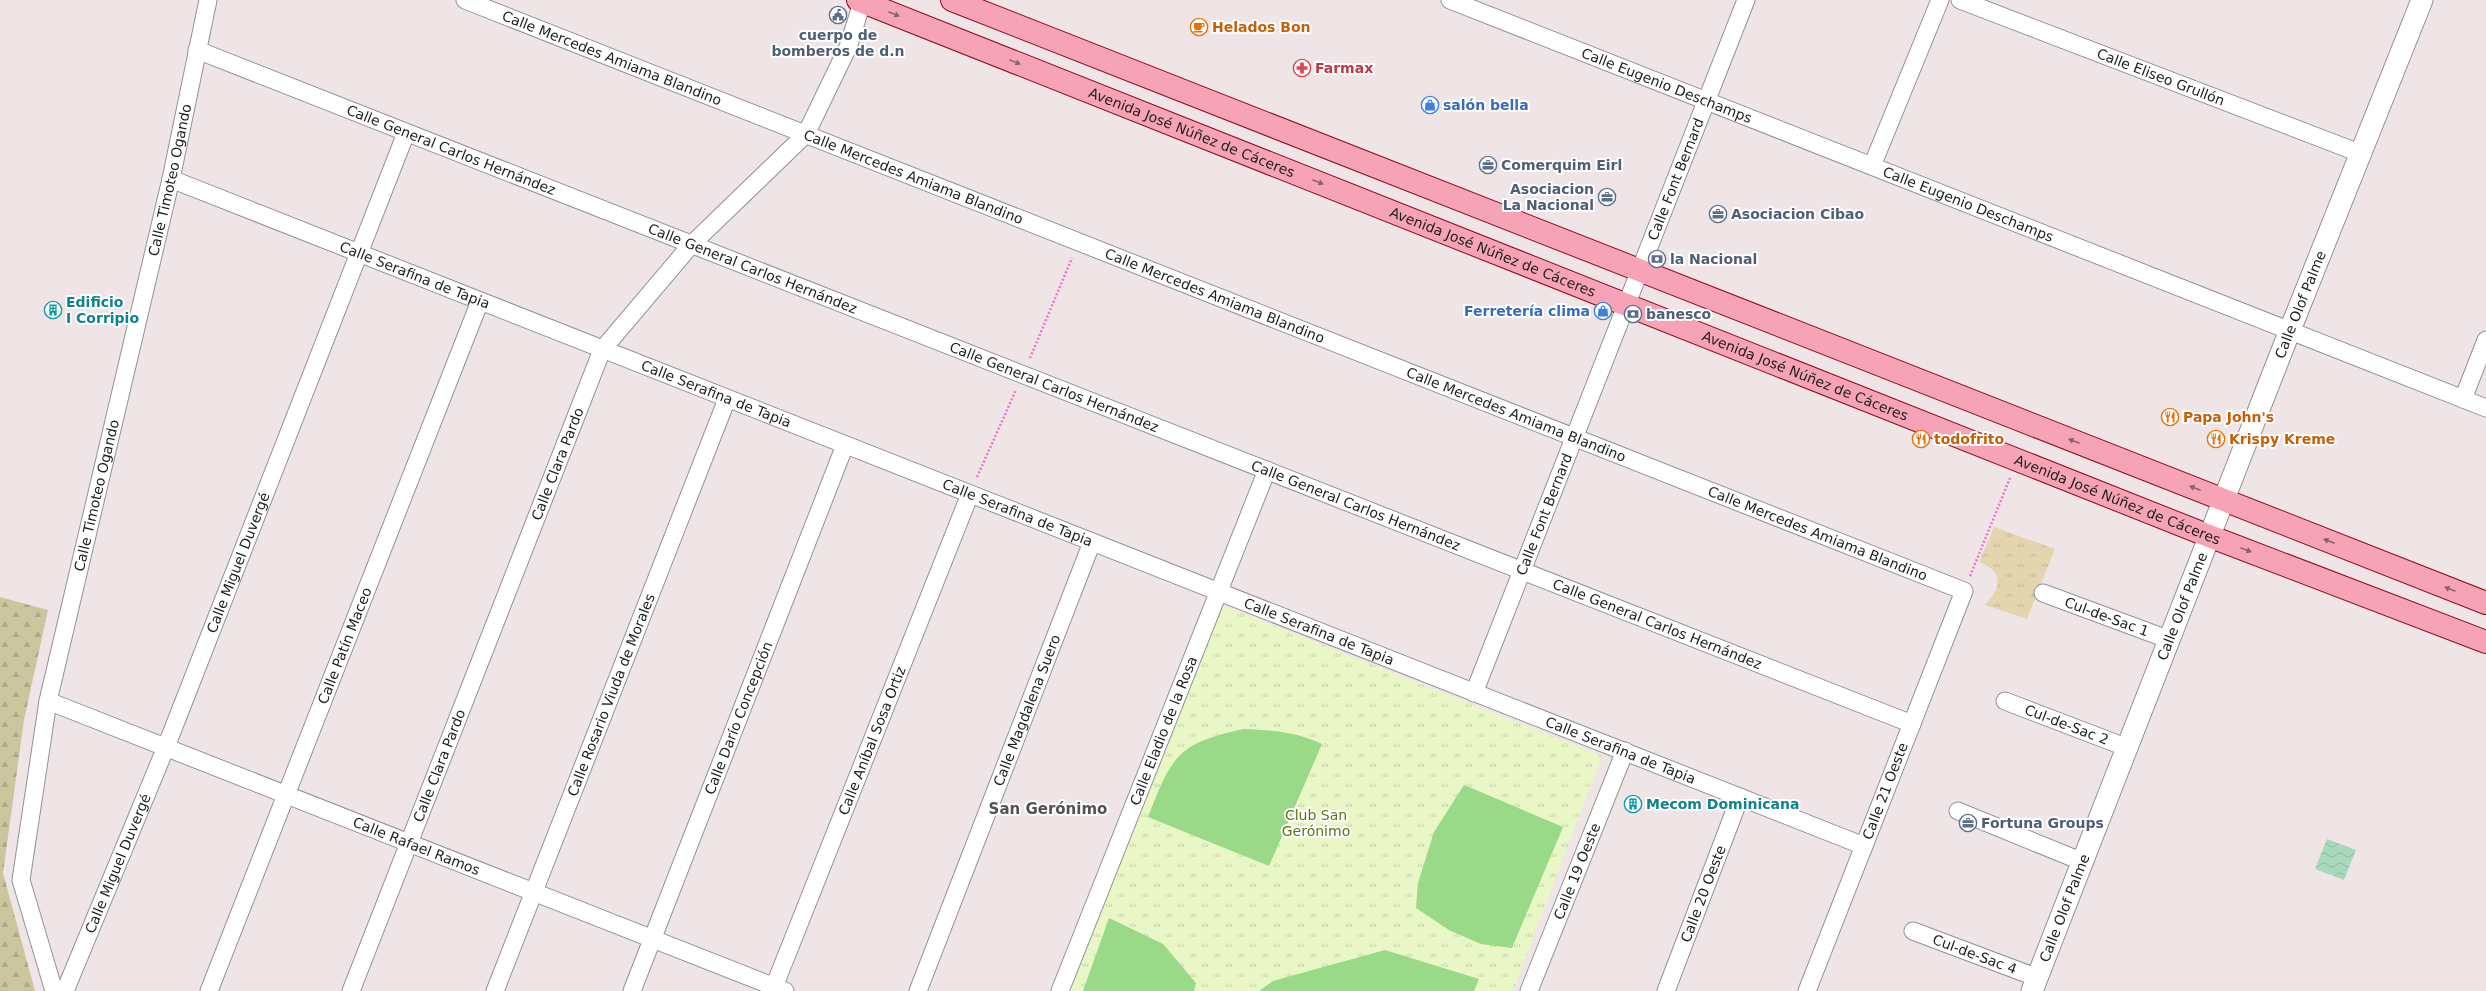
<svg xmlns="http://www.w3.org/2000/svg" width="2486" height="991" viewBox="0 0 2486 991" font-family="'DejaVu Sans',sans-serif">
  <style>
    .grass { fill: url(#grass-tufts) }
    .forest { fill: url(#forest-firs) }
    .park { fill: url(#park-tufts) }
    .pitch { fill: #99d988 }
    .water { fill: url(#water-waves) }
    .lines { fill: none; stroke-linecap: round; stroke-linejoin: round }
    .minor-casing { stroke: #939393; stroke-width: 19 }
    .tertiary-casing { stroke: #939393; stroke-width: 23 }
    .primary-casing { stroke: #8f0a1d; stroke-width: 24 }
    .path { stroke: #f075cd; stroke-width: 2.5; stroke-dasharray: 2 2; stroke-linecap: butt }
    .minor { stroke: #fff; stroke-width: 17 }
    .tertiary { stroke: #fff; stroke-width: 21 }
    .primary { stroke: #f6a3b8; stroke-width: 22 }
    .oneway { fill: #8a616c }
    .labels { text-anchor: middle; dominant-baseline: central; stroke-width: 4; stroke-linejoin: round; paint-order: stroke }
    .food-label { font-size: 14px; font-weight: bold; fill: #c56008; stroke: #fff; text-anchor: start }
    .service-label { font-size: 14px; font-weight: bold; fill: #4e5e75; stroke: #fff; text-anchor: start }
    .street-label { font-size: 14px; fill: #1f1f1f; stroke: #fff }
    .health-label { font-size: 14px; font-weight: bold; fill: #be3a42; stroke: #fff; text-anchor: start }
    .shop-label { font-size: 14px; font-weight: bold; fill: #366cbe; stroke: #fff; text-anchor: start }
    .culture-label { font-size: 14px; font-weight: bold; fill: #0d838f; stroke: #fff; text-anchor: start }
    .park-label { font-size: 14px; fill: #5c7613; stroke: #fff }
    .neighbourhood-label { font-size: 15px; font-weight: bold; fill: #525252; stroke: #fff }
  </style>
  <defs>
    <pattern id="grass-tufts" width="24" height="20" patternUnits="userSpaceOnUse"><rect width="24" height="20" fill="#e5d5af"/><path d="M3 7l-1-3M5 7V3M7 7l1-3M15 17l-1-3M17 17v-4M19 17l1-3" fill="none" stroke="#c4b696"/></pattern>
    <pattern id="forest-firs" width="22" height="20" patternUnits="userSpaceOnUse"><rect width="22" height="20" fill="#cbc69d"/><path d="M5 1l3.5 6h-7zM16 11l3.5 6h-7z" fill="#aeaa87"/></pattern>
    <pattern id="park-tufts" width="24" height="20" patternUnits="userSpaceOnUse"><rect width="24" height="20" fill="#e9f6c5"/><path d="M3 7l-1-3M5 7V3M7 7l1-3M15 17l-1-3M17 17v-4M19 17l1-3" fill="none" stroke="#c7d2a9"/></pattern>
    <pattern id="water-waves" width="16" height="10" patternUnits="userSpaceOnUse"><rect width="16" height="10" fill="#a9d9bd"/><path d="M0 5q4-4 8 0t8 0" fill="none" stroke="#91baa2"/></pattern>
  </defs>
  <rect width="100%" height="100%" fill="#efe5e7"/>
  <path class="grass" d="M1994,527L2055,549L2027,619L1985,605C2002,586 2004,572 1979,562Z"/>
  <path class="forest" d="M0,597L48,610L24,720L3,873L35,991H0Z"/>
  <path class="park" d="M1222,605L1602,756L1513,991H1070Z"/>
  <path class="pitch" d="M1244,729C1271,730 1296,732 1322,744L1269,866L1148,817C1172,756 1177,743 1244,729Z
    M1464,785L1563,827L1512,948L1481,944L1449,930L1416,908L1418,883L1434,832Z
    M1109,918L1163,944L1196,983L1194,991H1083Z
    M1385,950L1479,979L1474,991H1259L1273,981Z"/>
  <path class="water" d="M2327,839L2356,850L2344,880L2315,869Z"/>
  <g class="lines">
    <defs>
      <g id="minor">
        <path id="s1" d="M465,0L1964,591L1807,991"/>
        <path id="s2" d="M1450,0L2486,408"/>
        <path id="s3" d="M1960,0L2362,154"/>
        <path id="s4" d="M197,50L1912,724"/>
        <path d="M1872,166L1940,0"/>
        <path id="s5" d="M171,179L1864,846"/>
        <path d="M2463,399L2486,340"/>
        <path id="s6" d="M2043,593L2170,640"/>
        <path id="s7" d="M1474,693L1746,0"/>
        <path id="s8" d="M48,701L785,991"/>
        <path id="s9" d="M2005,701L2128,748"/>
        <path d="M1958,811L2083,862"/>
        <path id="s10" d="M1913,931L2038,978"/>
        <path id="s11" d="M774,987L970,494"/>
        <path id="s12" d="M54,991L21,880L48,701L171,179L208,0"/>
        <path id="s13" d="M65,991L166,747L406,133"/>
        <path id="s14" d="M209,991L480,301"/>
        <path id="s15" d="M351,991L602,350L691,245L806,134L848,47L863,0"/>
        <path id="s16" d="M495,991L727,399"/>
        <path id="s17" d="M632,991L845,445"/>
        <path id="s18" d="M918,991L1092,542"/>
        <path id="s19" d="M1060,991L1267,470"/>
        <path id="s20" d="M1529,991L1625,751"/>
        <path id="s21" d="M1666,991L1740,797"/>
      </g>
      <g id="tertiary">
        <path id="s22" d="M2032,991L2290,330L2422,0"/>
      </g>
      <g id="primary">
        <path id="s23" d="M858,0L2209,536L2486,642"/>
        <path d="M952,0L2486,603"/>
      </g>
    </defs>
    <use href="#minor" class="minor-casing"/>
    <use href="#tertiary" class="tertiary-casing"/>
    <use href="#primary" class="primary-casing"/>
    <path class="path" d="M1030,358L1072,258
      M977,477L1016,390
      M1970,576L2010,478"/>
    <use href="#minor" class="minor"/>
    <use href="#tertiary" class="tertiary"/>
    <use href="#primary" class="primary"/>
  </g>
  <defs><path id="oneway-solid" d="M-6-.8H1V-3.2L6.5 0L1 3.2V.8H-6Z"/></defs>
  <g class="oneway">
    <use href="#oneway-solid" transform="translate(894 14) rotate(22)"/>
    <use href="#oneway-solid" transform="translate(1015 62) rotate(22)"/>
    <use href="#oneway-solid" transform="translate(1318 182) rotate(22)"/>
    <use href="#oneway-solid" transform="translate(2074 441) rotate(-159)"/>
    <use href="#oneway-solid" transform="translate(2195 488) rotate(-159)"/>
    <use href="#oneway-solid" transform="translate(2329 541) rotate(-159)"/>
    <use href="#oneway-solid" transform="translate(2246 550) rotate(21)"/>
    <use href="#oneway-solid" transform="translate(2450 589) rotate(-159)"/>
  </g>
  <defs>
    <symbol id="civic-ring" viewBox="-11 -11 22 22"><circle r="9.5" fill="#fff" stroke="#5c6f8a" stroke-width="1.5"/><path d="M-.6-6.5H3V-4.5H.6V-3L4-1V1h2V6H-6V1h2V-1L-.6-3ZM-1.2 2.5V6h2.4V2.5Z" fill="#5c6f8a"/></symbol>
    <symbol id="cafe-ring" viewBox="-11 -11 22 22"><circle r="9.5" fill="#fff" stroke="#e8710a" stroke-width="1.5"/><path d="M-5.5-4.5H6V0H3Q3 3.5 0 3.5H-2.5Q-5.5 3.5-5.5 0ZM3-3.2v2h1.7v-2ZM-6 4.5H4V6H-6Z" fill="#e8710a"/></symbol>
    <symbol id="pharmacy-ring" viewBox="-11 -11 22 22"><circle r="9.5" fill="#fff" stroke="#e0444e" stroke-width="1.5"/><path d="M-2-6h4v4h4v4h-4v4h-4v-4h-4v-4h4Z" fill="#e0444e"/></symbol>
    <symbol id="shop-ring" viewBox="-11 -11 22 22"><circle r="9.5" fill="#fff" stroke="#3f7fe0" stroke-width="1.5"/><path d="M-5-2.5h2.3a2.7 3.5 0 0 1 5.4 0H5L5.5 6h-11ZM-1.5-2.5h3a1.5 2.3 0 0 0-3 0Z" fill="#3f7fe0"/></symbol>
    <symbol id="office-ring" viewBox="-11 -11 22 22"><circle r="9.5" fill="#fff" stroke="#5c6f8a" stroke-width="1.5"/><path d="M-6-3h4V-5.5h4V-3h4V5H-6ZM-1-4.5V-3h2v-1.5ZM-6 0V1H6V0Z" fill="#5c6f8a"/></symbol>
    <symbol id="bank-ring" viewBox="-11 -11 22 22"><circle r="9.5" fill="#fff" stroke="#5c6f8a" stroke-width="1.5"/><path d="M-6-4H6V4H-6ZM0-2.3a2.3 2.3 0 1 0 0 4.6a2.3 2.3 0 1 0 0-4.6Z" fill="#5c6f8a"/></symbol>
    <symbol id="building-ring" viewBox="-11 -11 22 22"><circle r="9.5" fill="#fff" stroke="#0f9aa8" stroke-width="1.5"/><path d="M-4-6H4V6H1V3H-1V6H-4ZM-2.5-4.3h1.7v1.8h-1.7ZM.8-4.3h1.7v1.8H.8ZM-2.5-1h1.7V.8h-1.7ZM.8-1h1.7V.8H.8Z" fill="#0f9aa8"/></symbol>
    <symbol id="restaurant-ring" viewBox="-11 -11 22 22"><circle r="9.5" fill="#fff" stroke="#e8710a" stroke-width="1.5"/><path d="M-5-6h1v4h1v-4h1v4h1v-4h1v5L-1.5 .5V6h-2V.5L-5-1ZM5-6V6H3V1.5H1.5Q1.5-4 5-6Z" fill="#e8710a"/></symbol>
  </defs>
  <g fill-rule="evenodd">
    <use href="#civic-ring" x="828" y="5" width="20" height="20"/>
    <use href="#cafe-ring" x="1189" y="17" width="20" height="20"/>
    <use href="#pharmacy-ring" x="1292" y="58" width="20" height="20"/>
    <use href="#shop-ring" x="1420" y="95" width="20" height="20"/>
    <use href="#office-ring" x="1478" y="155" width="20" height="20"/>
    <use href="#office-ring" x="1597" y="187" width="20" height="20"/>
    <use href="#office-ring" x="1708" y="204" width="20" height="20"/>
    <use href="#bank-ring" x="1647" y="249" width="20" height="20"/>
    <use href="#building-ring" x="43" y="300" width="20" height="20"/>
    <use href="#shop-ring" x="1593" y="301" width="20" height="20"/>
    <use href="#bank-ring" x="1623" y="304" width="20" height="20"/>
    <use href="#restaurant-ring" x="2160" y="407" width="20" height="20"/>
    <use href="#restaurant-ring" x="1911" y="429" width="20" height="20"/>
    <use href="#restaurant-ring" x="2206" y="429" width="20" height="20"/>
    <use href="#building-ring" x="1623" y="794" width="20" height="20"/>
    <use href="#office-ring" x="1958" y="813" width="20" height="20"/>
  </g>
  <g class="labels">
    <g class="food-label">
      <text x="1212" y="27">Helados Bon</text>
      <text x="2183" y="417">Papa John's</text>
      <text x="1934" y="439">todofrito</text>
      <text x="2229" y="439">Krispy Kreme</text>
    </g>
    <g class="service-label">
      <text x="838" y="35" text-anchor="middle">cuerpo de<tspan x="838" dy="16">bomberos de d.n</tspan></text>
      <text x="1501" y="165">Comerquim Eirl</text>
      <text x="1594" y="189" text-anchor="end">Asociacion<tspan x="1594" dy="16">La Nacional</tspan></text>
      <text x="1731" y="214">Asociacion Cibao</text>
      <text x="1670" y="259">la Nacional</text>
      <text x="1646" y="314">banesco</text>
      <text x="1981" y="823">Fortuna Groups</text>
    </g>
    <g class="street-label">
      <text stroke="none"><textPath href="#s1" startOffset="158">Calle Mercedes Amiama Blandino</textPath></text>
      <text stroke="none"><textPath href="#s3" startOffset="215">Calle Eliseo Grullón</textPath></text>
      <text stroke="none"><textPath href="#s2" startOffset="233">Calle Eugenio Deschamps</textPath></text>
      <text stroke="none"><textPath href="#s23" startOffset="359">Avenida José Núñez de Cáceres</textPath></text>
      <text stroke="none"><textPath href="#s4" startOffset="273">Calle General Carlos Hernández</textPath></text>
      <text stroke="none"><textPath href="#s1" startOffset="482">Calle Mercedes Amiama Blandino</textPath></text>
      <text stroke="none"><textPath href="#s7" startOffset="552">Calle Font Bernard</textPath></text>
      <text stroke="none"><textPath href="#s12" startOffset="832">Calle Timoteo Ogando</textPath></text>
      <text stroke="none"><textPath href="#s2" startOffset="557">Calle Eugenio Deschamps</textPath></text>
      <text stroke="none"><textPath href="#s23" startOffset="683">Avenida José Núñez de Cáceres</textPath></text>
      <text stroke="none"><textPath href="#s4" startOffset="597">Calle General Carlos Hernández</textPath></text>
      <text stroke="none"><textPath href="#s5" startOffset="262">Calle Serafina de Tapia</textPath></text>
      <text stroke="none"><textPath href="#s1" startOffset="806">Calle Mercedes Amiama Blandino</textPath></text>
      <text stroke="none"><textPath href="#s22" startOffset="737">Calle Olof Palme</textPath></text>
      <text stroke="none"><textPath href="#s23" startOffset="1019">Avenida José Núñez de Cáceres</textPath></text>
      <text stroke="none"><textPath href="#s4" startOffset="921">Calle General Carlos Hernández</textPath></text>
      <text stroke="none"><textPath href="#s5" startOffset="586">Calle Serafina de Tapia</textPath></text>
      <text stroke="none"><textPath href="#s1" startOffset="1130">Calle Mercedes Amiama Blandino</textPath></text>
      <text stroke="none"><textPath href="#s15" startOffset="566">Calle Clara Pardo</textPath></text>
      <text stroke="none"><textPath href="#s12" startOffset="508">Calle Timoteo Ogando</textPath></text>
      <text stroke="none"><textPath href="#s23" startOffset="1355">Avenida José Núñez de Cáceres</textPath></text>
      <text stroke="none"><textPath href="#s4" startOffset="1245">Calle General Carlos Hernández</textPath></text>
      <text stroke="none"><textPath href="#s5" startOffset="910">Calle Serafina de Tapia</textPath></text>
      <text stroke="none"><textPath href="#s7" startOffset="192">Calle Font Bernard</textPath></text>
      <text stroke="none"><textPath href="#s1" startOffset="1454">Calle Mercedes Amiama Blandino</textPath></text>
      <text stroke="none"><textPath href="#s13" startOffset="462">Calle Miguel Duvergé</textPath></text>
      <text stroke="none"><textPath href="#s22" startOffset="413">Calle Olof Palme</textPath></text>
      <text stroke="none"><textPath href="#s6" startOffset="68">Cul-de-Sac 1</textPath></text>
      <text stroke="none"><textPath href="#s4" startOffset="1569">Calle General Carlos Hernández</textPath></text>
      <text stroke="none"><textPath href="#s5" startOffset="1234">Calle Serafina de Tapia</textPath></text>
      <text stroke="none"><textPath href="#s14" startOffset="371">Calle Patín Maceo</textPath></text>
      <text stroke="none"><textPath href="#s16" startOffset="318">Calle Rosario Viuda de Morales</textPath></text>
      <text stroke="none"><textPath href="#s18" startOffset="301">Calle Magdalena Suero</textPath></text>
      <text stroke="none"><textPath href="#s17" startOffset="293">Calle Darío Concepción</textPath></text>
      <text stroke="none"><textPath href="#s9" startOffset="66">Cul-de-Sac 2</textPath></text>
      <text stroke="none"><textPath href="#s19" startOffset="280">Calle Eladio de la Rosa</textPath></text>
      <text stroke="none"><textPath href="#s11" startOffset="265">Calle Aníbal Sosa Ortiz</textPath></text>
      <text stroke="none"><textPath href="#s5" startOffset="1558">Calle Serafina de Tapia</textPath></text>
      <text stroke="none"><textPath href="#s15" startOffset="242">Calle Clara Pardo</textPath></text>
      <text transform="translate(1885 791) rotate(-69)">Calle 21 Oeste</text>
      <text stroke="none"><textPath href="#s8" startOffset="396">Calle Rafael Ramos</textPath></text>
      <text stroke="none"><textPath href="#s13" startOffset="138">Calle Miguel Duvergé</textPath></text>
      <text stroke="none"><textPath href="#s20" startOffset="129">Calle 19 Oeste</textPath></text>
      <text stroke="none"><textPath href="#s21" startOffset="104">Calle 20 Oeste</textPath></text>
      <text stroke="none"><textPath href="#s22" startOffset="89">Calle Olof Palme</textPath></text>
      <text stroke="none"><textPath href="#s10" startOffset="66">Cul-de-Sac 4</textPath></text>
    </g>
    <g class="health-label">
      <text x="1315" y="68">Farmax</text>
    </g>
    <g class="shop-label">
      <text x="1443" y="105">salón bella</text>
      <text x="1590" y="311" text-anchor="end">Ferretería clima</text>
    </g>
    <g class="culture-label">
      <text x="66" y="302">Edificio<tspan x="66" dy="16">I Corripio</tspan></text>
      <text x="1646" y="804">Mecom Dominicana</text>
    </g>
    <g class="park-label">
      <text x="1316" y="815">Club San<tspan x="1316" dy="16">Gerónimo</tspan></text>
    </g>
    <g class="neighbourhood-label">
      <text x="1048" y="809">San Gerónimo</text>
    </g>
  </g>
</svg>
